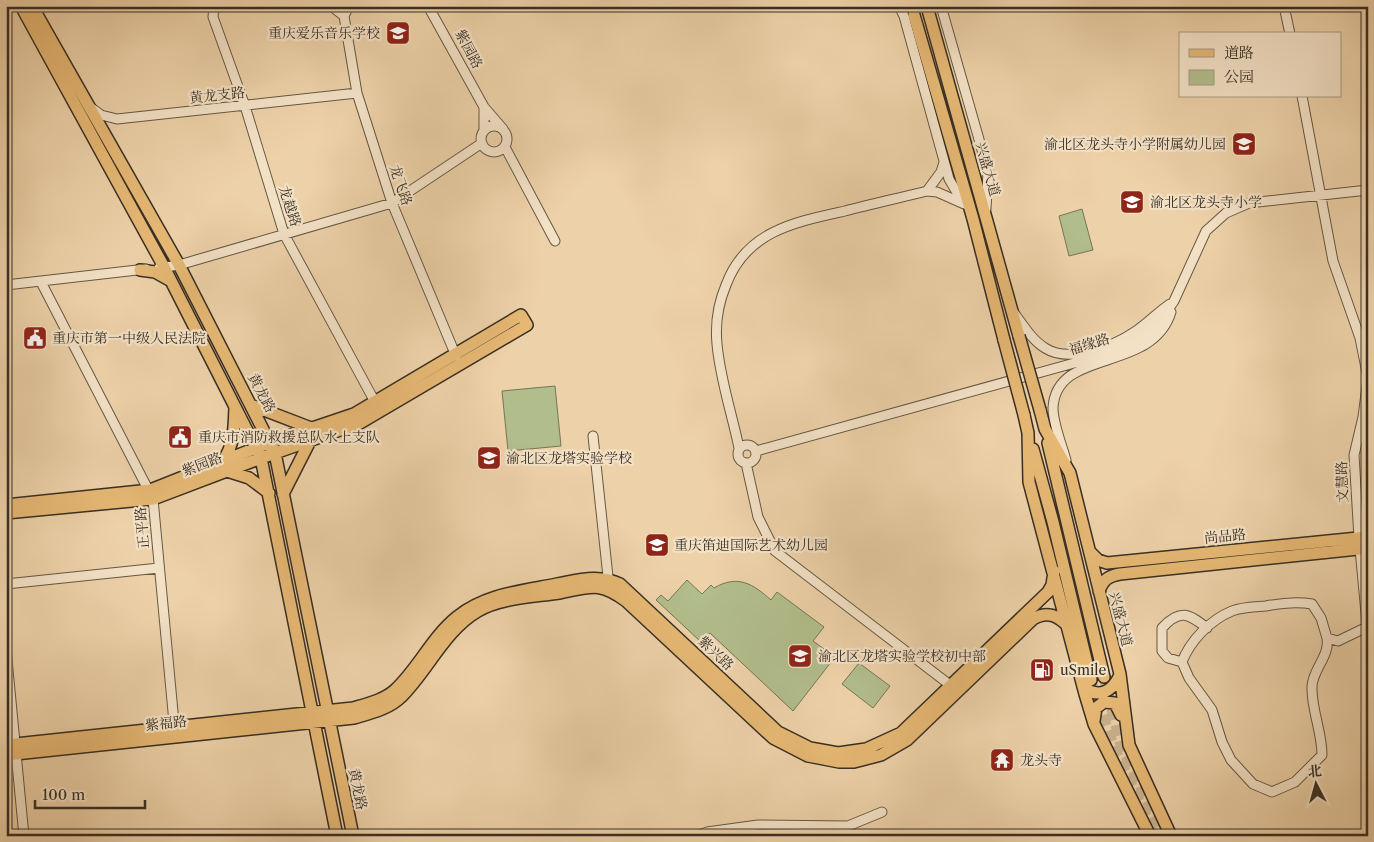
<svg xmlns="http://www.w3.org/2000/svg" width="1374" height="842" viewBox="0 0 1374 842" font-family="'Libre Caslon Text','Noto Serif SC',serif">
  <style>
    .green { fill: #b2bd8c; stroke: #757658 }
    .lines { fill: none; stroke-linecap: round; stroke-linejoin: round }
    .major-tunnel { stroke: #c9b18e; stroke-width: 11; stroke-dasharray: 11 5.5; stroke-linecap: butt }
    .minor-casing { stroke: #655845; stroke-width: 11 }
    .major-casing { stroke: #382f24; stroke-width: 14 }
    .minor { stroke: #f3e1c6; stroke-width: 9 }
    .major { stroke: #e6b874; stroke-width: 11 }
    .major-bridge-casing { stroke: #382f24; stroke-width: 14; stroke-linecap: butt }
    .major-bridge { stroke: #e6b874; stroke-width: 11 }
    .labels { text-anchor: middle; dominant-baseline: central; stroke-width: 4.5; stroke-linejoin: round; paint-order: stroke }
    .poi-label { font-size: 14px; fill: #382f24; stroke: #f3e1c6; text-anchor: start }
    .street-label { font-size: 14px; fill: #382f24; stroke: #f3e1c6 }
  </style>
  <rect width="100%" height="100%" fill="#edd1a8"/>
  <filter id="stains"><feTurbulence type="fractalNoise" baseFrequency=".004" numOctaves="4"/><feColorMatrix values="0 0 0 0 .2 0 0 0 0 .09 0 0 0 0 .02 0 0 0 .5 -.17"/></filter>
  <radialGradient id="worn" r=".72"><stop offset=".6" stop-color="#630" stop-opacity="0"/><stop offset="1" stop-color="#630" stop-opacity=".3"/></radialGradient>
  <path class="green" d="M1082,209L1093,250L1069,256L1059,216Z
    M555,386L561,446L508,451L502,391Z
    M687,580L702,594L711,585L714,588C738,574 753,584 771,600L777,592L824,627L813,641L835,657L793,711L710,633L701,642L656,600L661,595L668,601Z
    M859,663L890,686L873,708L842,684Z"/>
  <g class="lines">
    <path class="major-tunnel" d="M1104,677L1121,745L1164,836
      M1092,684L1114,748L1151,826"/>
    <defs>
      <path id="minor" d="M214,6L213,17L245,106L284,234L375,402
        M331,6L344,16
        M428,6L484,107L503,129
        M899,6L904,16L949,179L963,203
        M941,6L988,171L986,209
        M1284,6L1290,34
        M344,16L357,93L392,203L456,356
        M344,16L349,6
        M1302,96L1333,261L1360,338L1368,378L1363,417L1354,455L1359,538L1368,635
        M90,107L101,115L117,119L357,93
        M484,107V130
        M481 139a13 13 0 1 1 26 0a13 13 0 1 1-26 0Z
        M505,147L555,241
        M927,191L941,172L944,162
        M159,268L179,265L392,203L482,143
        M41,282L153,499L175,733
        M6,285L146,269
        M1014,313C1023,325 1032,340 1045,348C1070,364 1114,346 1136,331C1148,323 1158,312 1170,304
        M593,436L609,586
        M738 454a9 9 0 1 1 18 0a9 9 0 1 1-18 0Z
        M739,448C732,414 720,379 717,344C715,323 718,304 726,285C746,231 795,222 845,211C872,204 899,198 927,191L937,192L964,204
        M756,451L1114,352L1141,338L1161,320L1174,301L1206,231L1226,213L1249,203L1368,190
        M1066,460C1062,445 1053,424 1053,408C1056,347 1152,374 1171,312
        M746,463L758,517L775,551L954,688
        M6,584L159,568
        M1327,638C1330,656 1313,669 1312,686C1311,709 1322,731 1322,755L1295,782L1272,792L1253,784L1231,760L1222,742L1212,710L1189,678L1182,662C1190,641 1210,620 1232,611C1242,607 1255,607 1266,606C1281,603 1296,601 1312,604L1321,618L1327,638L1338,641L1367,627
        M6,649L24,836
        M1182,662L1168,658L1162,651V628C1180,608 1189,614 1207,628
        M697,836L707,832L758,825L848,826L882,812"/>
      <path id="major" d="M21,6L164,267L261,458L337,836
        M32,6L179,265L275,453L353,836
        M928,10L1019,336
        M914,15L973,219L1004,340
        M140,270L155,272L171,281
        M251,405L311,428
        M1040,410L1045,429L1070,473L1120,674L1129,745L1171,836
        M1024,415L1028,433L1029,482L1085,694L1094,724L1150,836
        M1048,443L1104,677
        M1033,449L1053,522L1091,680
        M223,461C235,443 234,427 235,407
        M227,471L249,478L269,493
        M283,494L310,441
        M6,505L150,490L271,442L354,414L521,315L527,325L360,423L261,458L153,499L6,513
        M1090,552L1098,560L1107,563L1368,537
        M1099,591C1103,580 1108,576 1120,574L1368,548
        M1083,687C1099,699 1112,692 1120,675
        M1094,721L1096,708L1104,702L1115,703L1121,715
        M6,745L353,708C367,704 384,700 395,690C418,669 432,637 457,617C485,594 522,591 557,584C579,580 599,574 620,584L778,732L810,748L838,753L866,749L901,733L1048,592L1052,585L1054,571
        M6,755L354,718C371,713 389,709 402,696C428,670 445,630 478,611C500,598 533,597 559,593C591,587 599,581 626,601L773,738L808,756L839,762H854L881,755L907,740L1033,619C1048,610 1058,616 1069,627"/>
    </defs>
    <use href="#minor" class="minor-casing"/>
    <use href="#major" class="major-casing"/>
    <use href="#minor" class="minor"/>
    <use href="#major" class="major"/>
    <defs>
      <path id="major-bridge" d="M1019,336L1040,410
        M1004,340L1024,415"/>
    </defs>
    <use href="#major-bridge" class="major-bridge-casing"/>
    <use href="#major-bridge" class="major-bridge"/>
  </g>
  <defs>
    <symbol id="school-square" viewBox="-11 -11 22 22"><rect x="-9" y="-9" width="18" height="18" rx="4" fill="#8f2418" stroke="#f3e1c6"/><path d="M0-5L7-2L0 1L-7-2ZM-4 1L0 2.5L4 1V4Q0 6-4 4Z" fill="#fff"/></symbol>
    <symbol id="civic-square" viewBox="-11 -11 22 22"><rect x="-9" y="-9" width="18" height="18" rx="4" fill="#8f2418" stroke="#f3e1c6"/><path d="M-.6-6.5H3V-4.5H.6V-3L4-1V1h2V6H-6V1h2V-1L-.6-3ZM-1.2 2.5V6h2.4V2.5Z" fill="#fff"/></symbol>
    <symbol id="fuel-square" viewBox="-11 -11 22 22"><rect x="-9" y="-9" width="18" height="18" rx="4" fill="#8f2418" stroke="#f3e1c6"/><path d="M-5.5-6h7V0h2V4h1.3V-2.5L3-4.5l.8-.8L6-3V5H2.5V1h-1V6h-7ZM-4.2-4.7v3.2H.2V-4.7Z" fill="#fff"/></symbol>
    <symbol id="temple-square" viewBox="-11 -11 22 22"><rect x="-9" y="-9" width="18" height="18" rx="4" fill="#8f2418" stroke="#f3e1c6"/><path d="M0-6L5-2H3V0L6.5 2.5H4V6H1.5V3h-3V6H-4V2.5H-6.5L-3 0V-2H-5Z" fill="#fff"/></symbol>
  </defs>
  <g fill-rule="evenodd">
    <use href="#school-square" x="384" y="19" width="28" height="28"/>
    <use href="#school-square" x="1230" y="130" width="28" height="28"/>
    <use href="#school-square" x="1118" y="188" width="28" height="28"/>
    <use href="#civic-square" x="21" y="324" width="28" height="28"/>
    <use href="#civic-square" x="166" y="423" width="28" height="28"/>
    <use href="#school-square" x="475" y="444" width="28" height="28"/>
    <use href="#school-square" x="643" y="531" width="28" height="28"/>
    <use href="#school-square" x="786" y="642" width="28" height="28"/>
    <use href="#fuel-square" x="1028" y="656" width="28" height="28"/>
    <use href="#temple-square" x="988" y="746" width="28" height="28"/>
  </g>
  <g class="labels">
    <g class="poi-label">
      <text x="380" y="33" text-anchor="end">重庆爱乐音乐学校</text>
      <text x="1226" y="144" text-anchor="end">渝北区龙头寺小学附属幼儿园</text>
      <text x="1150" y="202">渝北区龙头寺小学</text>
      <text x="52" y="338">重庆市第一中级人民法院</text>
      <text x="198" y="437">重庆市消防救援总队水上支队</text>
      <text x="506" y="458">渝北区龙塔实验学校</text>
      <text x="674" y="545">重庆笛迪国际艺术幼儿园</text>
      <text x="818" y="656">渝北区龙塔实验学校初中部</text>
      <text x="1060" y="670">uSmile</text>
      <text x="1020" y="760">龙头寺</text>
    </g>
    <g class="street-label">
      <text transform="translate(469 49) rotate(62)">紫园路</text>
      <text transform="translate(217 95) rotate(-6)">黄龙支路</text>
      <text transform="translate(988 169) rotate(74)">兴盛大道</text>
      <text transform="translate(401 185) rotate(71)">龙飞路</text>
      <text transform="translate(290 206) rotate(72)">龙越路</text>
      <text transform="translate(1089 344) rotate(-17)">福缘路</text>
      <text transform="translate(262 393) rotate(62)">黄龙路</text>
      <text transform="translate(202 464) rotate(-21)">紫园路</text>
      <text transform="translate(1342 482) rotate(-92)">文慧路</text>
      <text transform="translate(142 528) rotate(-95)">正平路</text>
      <text transform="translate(1225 536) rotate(-6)">尚品路</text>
      <text transform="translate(1121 619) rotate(76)">兴盛大道</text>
      <text transform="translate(716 653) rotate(43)">紫兴路</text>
      <text transform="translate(166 723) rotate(-6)">紫福路</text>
      <text transform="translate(358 789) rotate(78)">黄龙路</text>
    </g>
  </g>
  <rect width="1374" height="842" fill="none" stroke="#edd1a8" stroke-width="25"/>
  <rect x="8" y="8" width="1359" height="827" fill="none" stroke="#382f24" stroke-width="2.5"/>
  <rect x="12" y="12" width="1349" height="817" fill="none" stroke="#382f24"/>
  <rect x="1179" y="32" width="162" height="65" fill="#f3e1c6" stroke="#a89a85"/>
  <rect x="1189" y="49" width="25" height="8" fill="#e6b874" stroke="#a89a85"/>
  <text x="1224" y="58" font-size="15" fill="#382f24">道路</text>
  <rect x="1189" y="70" width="25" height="15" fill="#b2bd8c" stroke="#a89a85"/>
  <text x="1224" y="82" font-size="15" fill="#382f24">公园</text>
  <g transform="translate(1316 784) rotate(354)" stroke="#f3e1c6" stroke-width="4" paint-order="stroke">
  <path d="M0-4L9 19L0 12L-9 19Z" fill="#382f24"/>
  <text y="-8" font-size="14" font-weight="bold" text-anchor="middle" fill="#382f24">北</text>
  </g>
  <path d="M35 800v8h110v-8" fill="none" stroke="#382f24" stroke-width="2.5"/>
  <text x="42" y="800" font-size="15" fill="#382f24" stroke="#f3e1c6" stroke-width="4" paint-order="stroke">100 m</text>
  <rect width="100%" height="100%" filter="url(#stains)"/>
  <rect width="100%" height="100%" fill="url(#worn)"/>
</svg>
